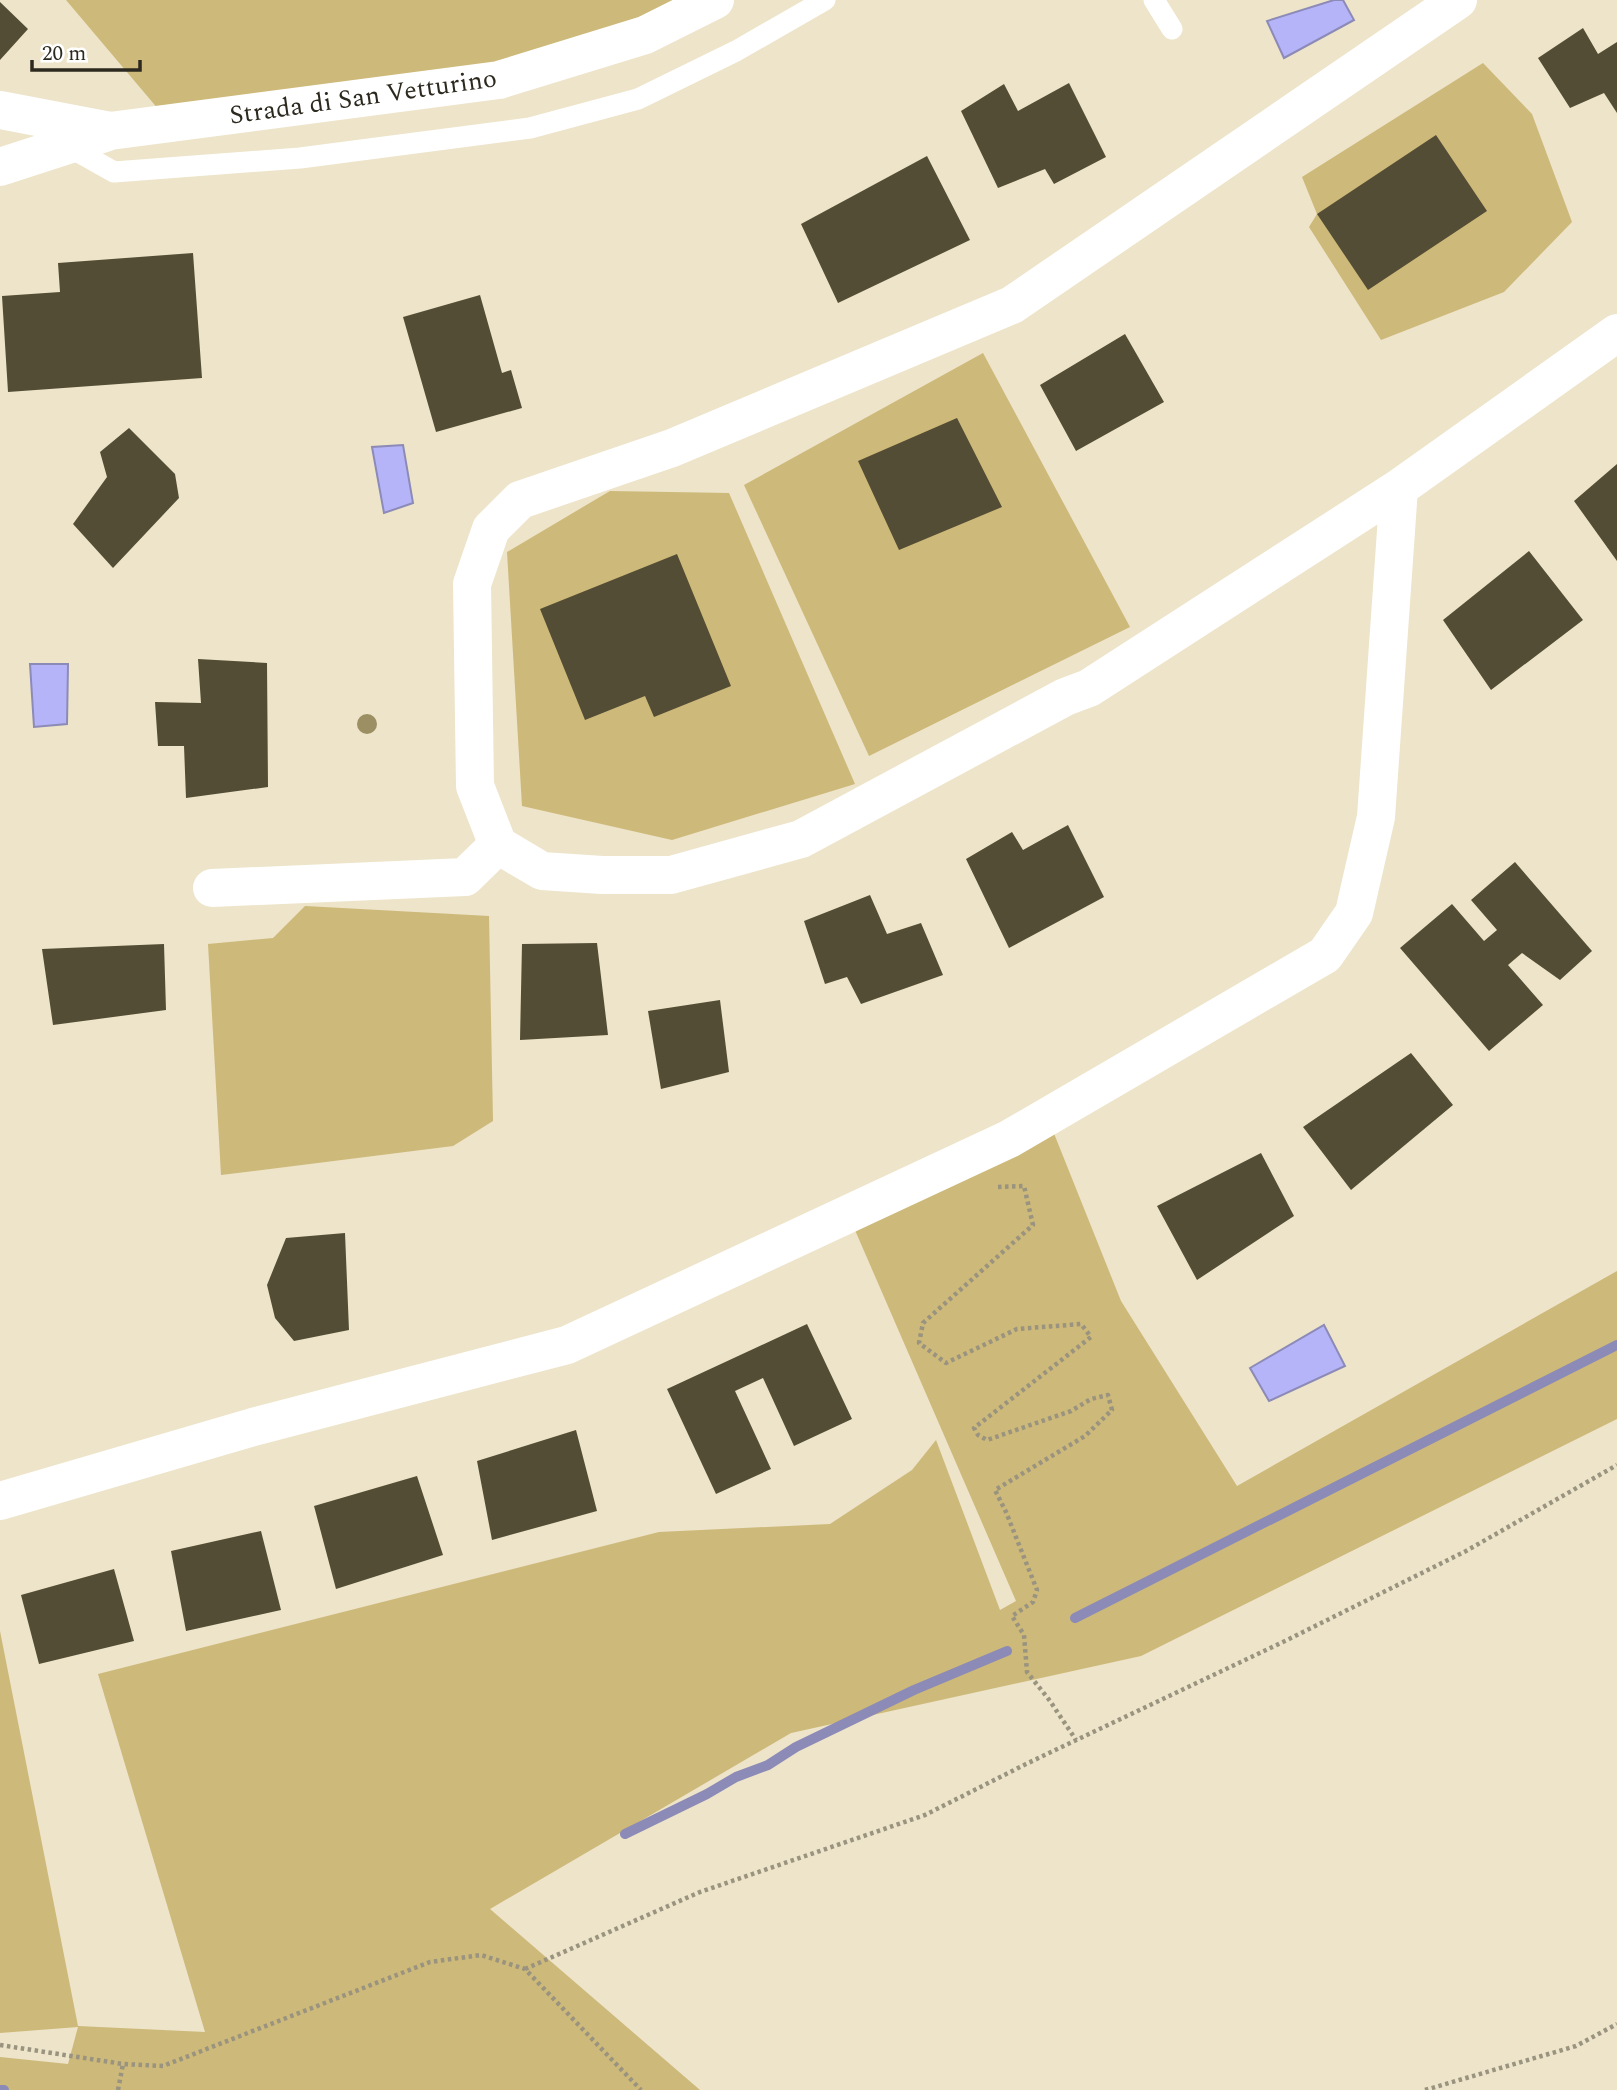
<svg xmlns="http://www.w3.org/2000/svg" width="1617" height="2090" viewBox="0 0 1617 2090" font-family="Spectral,serif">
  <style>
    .green { fill: #cdb979 }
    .water { fill: #b5b4f9; stroke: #8c8ab7; stroke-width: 2 }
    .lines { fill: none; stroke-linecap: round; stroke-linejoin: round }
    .stream { stroke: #8c8ab7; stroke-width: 10 }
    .building { fill: #544d35 }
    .path { stroke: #99937f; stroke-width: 4.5; stroke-dasharray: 3.5 3.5; stroke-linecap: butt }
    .service { stroke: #fff; stroke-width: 21 }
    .minor { stroke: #fff; stroke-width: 38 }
    .tree { fill: #9c8f63 }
    .labels { text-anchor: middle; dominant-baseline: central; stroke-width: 7; stroke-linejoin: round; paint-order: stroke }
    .street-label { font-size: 26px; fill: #2c291e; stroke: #fff }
  </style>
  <rect width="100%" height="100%" fill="#ede4c9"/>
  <path class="green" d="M66,0H715L645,35L170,123Z
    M1483,63L1532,114L1572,222L1504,292L1381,340L1309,227L1317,214L1302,177Z
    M983,353L1130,627L869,756L744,485Z
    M610,491L729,493L855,784L672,840L522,806L507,552Z
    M305,906L489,916L493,1121L453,1146L221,1175L208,944L273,938Z
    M1047,1116L1121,1301L1237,1486L1617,1271V1419L1141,1656L791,1733L490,1909L700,2090H0V2057L68,2064L78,2027L0,2033V1631L78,2026L205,2032L98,1674L659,1532L830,1524L912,1470L936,1440L1000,1610L1016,1601L848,1214Z"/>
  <path class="water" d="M1334,0H1343L1354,20L1284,58L1267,21Z
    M403,445L413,503L384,513L372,447Z
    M30,664H68L67,724L34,727Z
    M1324,1325L1345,1366L1269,1401L1250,1368Z"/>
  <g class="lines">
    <path class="stream" d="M1075,1618L1617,1345
      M625,1834L707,1794L736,1777L768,1765L796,1747L914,1690L1007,1651
      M0,2090H4"/>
  </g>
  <path class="building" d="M0,2L28,29L0,60Z
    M1583,28L1598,54L1617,42V113L1604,93L1570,108L1538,58Z
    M1069,83L1106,157L1054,184L1045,169L998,188L961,111L1004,84L1018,111Z
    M1436,135L1487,211L1368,290L1317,214Z
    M927,156L970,240L838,303L801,224Z
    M193,253L202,378L8,392L2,296L60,292L58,263Z
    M480,295L502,373L511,370L522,408L436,432L403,317Z
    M1125,334L1164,402L1076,451L1040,385Z
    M957,418L1002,507L899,550L858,461Z
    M129,428L175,474L179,498L113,568L73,524L107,477L100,452Z
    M1617,464V561L1574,501Z
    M1529,551L1583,620L1491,690L1443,620Z
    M677,554L731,686L654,717L645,696L585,720L540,609Z
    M198,659L267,663L268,787L186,798L184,746H158L155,702L201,703Z
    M1068,825L1104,897L1009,948L966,859L1012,832L1023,850Z
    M1515,862L1592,951L1560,980L1522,953L1508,965L1543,1005L1489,1051L1400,948L1452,904L1484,941L1497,930L1471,900Z
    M870,895L887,934L921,923L943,975L861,1004L847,977L825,984L804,921Z
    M597,943L608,1035L520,1040L522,944Z
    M164,944L166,1010L53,1025L42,949Z
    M720,1000L729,1072L661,1089L648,1011Z
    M1411,1053L1453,1105L1351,1190L1303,1127Z
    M1261,1153L1294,1216L1197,1280L1157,1206Z
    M345,1233L349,1330L294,1341L275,1318L267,1285L286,1238Z
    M807,1324L852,1419L794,1446L763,1378L735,1391L771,1469L716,1494L667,1389Z
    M576,1430L597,1511L492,1540L477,1461Z
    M417,1476L443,1555L336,1589L314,1506Z
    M261,1531L281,1610L186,1631L171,1551Z
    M114,1569L134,1641L39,1664L21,1595Z"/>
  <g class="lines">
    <path class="path" d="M998,1187L1024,1186L1033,1225L923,1323L919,1343L946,1363L1017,1329L1081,1324L1091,1337L974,1428L978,1435L987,1440L1071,1411L1091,1399L1108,1395L1112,1410L1085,1436L995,1490L1006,1512L1037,1590L1033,1602L1012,1616L1024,1635L1027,1672L1050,1701L1076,1740
      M525,1969L700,1892L925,1815L1026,1764L1287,1640L1466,1551L1617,1465
      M0,2045L123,2064L163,2066L430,1962L481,1955L525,1969L641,2090
      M118,2090L123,2064
      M1425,2090L1576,2046L1617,2024"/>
    <path class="service" d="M1154,0L1172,29
      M66,145L114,172L300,158L530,128L638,99L736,51L825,0"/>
    <path class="minor" d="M1458,0L1012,305L672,448L520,500L491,529L472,584L475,786L498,845L542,871L602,875H671L801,839L1065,697L1089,688L1399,488L1617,333
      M0,110L110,131L499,80L645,35L715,0
      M0,167L105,133
      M212,888L465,877L498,845
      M0,1501L253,1427L567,1345L1009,1139L1325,955L1354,913L1376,817L1399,488"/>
  </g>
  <circle class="tree" cx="367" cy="724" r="10"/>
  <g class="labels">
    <g class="street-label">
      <text transform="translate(363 97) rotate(-8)">Strada di San Vetturino</text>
    </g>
  </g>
  <path d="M32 60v10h108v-10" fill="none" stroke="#2c291e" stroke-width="3.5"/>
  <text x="42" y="60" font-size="21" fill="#2c291e" stroke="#ffffff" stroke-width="5" paint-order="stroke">20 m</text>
</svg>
